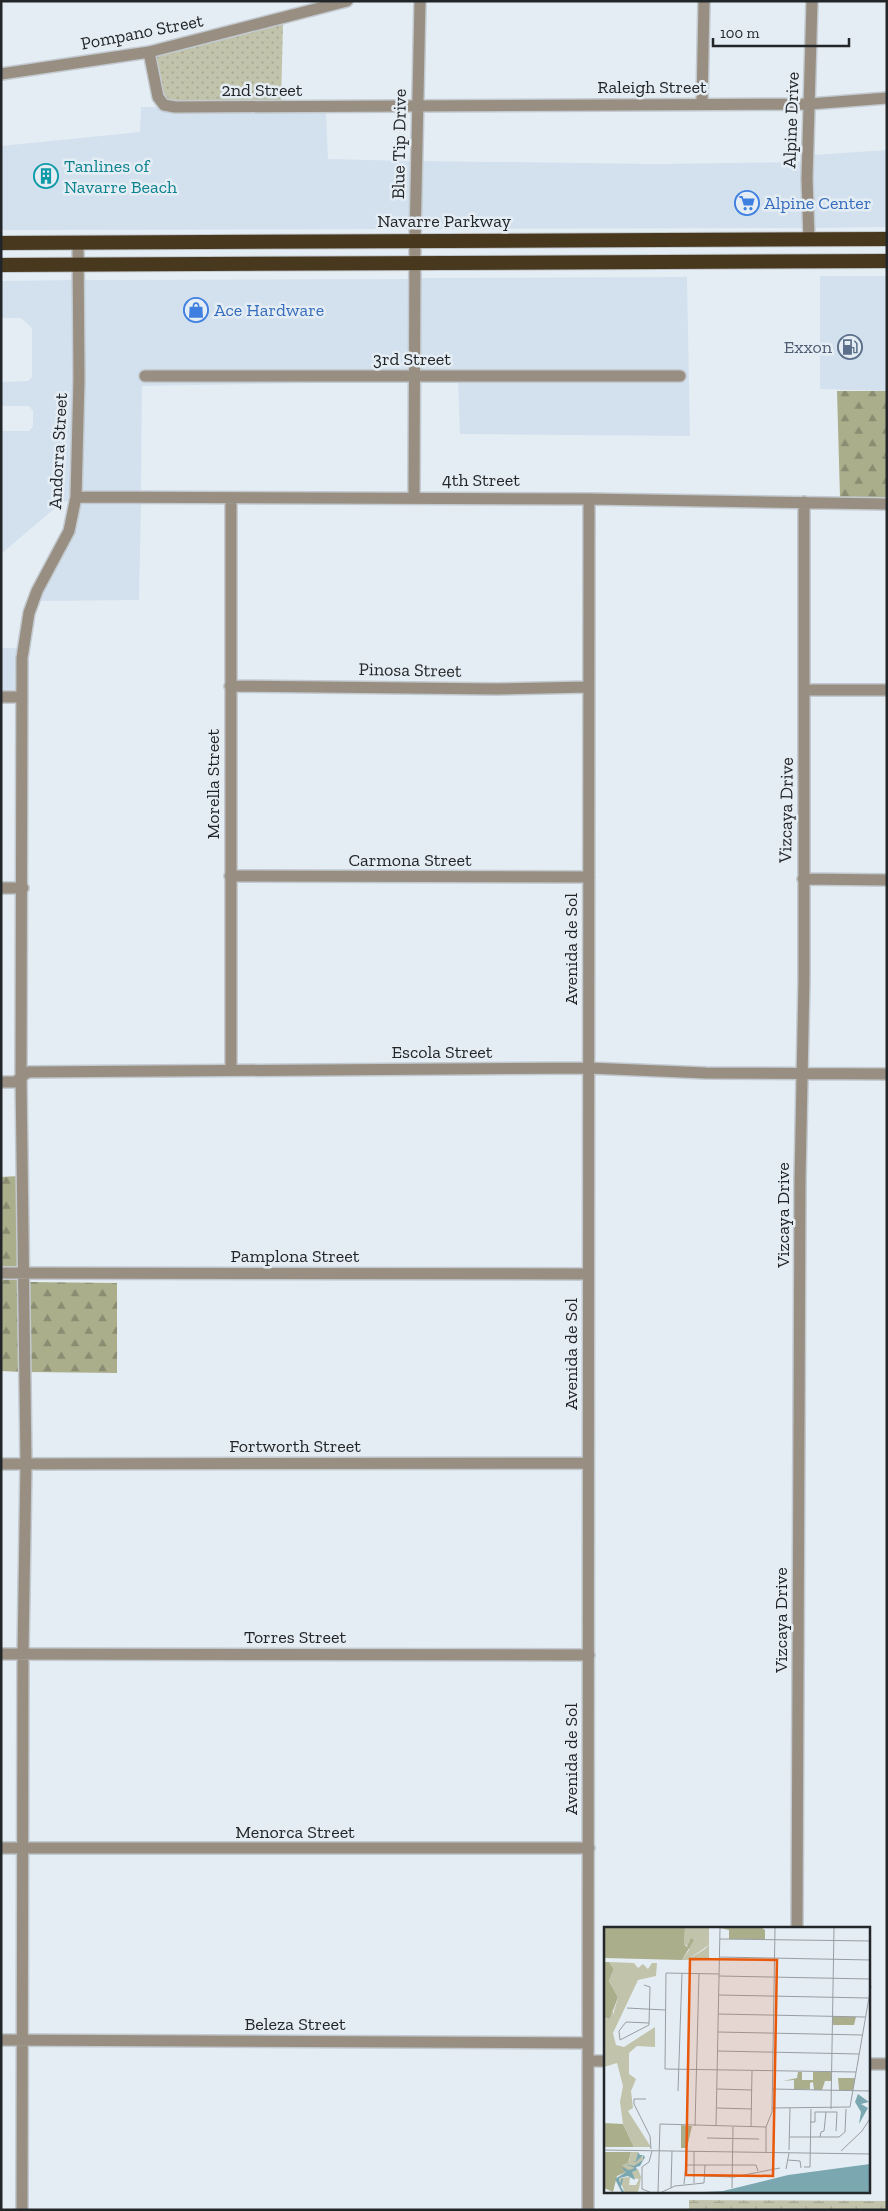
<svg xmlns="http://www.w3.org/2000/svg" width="888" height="2211" viewBox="0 0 888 2211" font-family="'Zilla Slab',serif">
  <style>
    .built { fill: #d3e1ee }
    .grass { fill: url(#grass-dots) }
    .forest { fill: url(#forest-firs) }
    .wetland { fill: url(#wetland-marsh) }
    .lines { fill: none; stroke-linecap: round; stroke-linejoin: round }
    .minor-casing { stroke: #c2c9cf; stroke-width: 14 }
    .trunk-casing { stroke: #c2c9cf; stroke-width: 16 }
    .minor { stroke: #988f82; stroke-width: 11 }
    .trunk { stroke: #48381e; stroke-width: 14 }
    .labels { text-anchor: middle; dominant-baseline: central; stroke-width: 5; stroke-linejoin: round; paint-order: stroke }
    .street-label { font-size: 18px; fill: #232628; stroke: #e5edf4 }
    .culture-label { font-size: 18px; fill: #0d838f; stroke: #e5edf4; text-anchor: start }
    .shop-label { font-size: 18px; fill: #366cbe; stroke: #e5edf4; text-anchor: start }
    .service-label { font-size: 18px; fill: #4e5e75; stroke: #e5edf4; text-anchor: end }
    .inset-road { fill: none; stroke: #979da2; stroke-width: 1 }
    .view { fill: #e8590c; fill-opacity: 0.15; stroke: #e8590c; stroke-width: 2.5 }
    .inset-edge { fill: none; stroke: #232628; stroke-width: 2.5 }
  </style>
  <defs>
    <pattern id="grass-dots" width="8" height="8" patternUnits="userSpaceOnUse" patternTransform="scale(1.25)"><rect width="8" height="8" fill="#c1c3ab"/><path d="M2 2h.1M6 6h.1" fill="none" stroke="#a6a793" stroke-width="1.8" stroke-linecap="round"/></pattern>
    <pattern id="forest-firs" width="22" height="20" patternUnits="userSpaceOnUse" patternTransform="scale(1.25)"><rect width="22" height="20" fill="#abae8b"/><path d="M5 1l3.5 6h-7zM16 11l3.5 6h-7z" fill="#8b8d72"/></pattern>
    <pattern id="wetland-marsh" width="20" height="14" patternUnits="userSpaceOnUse" patternTransform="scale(1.25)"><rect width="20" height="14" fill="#c1c3ab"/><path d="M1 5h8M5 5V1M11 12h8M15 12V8" fill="none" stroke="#a6a793"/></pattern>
  </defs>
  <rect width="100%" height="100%" fill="#e5edf4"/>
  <path class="built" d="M141,107H160L175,112H326L328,159L412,161L410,229L1,230V146L140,132Z
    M887,150V227L813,228V155Z
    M421,161L657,164L803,162L804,228L419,229Z
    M820,276H887V391L820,389Z
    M687,277L690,436L460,434L458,382L684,381V371H420V278Z
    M410,279L411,371H141V382H379L142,386L141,492H81L83,280Z
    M74,280V379L71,500L61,503L1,554V431H29L33,426V411L29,406H1V382L28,381L32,377V328L21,318H1V281Z
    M80,502L141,503L139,600L38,601Z
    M1,648H18L17,692H1Z"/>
  <path class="grass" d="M283,24L281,102H175L166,100L162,95L154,56Z"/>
  <path class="forest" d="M837,391H887V499L840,498Z
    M18,1176L20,1268H1V1177Z
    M1,1278H20L21,1372L1,1371Z
    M29,1282L117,1283V1373L30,1372Z"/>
  <path class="wetland" d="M689,2200L887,2201V2210H689Z"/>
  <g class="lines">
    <defs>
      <path id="minor" d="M149,52L158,97L164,105L175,107L810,104L887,98
        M1,74L149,52L347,1
        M702,104L704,1
        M809,239L807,179L812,1
        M145,376H680
        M76,497L589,499L887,504
        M414,497L415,240L420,1
        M231,498V1070
        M230,686L497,689L589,687
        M805,690H887
        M1,697H22
        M230,876L589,877
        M803,879L887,880
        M1,888H23
        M1,1082H15L28,1072L589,1068L706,1073L887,1074
        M1,1273L588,1274
        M1,1464L588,1463
        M1,1654L589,1655
        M1,1848H589
        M797,1928L800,1180L804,980V502
        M1,2040L588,2043
        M588,2061H606
        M869,2064H887
        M22,2210L23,1654L26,1464L21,1077L22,658L29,613L37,591L69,531L76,497L79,379L78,243
        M588,2210L589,499"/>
      <path id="trunk" d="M1,243L887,239
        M1,265L887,261"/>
    </defs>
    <use href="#minor" class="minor-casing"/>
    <use href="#trunk" class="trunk-casing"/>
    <use href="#minor" class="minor"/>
    <use href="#trunk" class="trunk"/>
  </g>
  <defs>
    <symbol id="building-ring" viewBox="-11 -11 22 22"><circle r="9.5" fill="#e5edf4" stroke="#0f9aa8" stroke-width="1.5"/><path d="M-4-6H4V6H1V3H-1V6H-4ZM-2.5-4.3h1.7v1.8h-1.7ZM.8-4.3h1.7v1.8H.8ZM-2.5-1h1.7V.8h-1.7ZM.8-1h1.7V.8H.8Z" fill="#0f9aa8"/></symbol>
    <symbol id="supermarket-ring" viewBox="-11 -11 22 22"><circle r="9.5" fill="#e5edf4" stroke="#3f7fe0" stroke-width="1.5"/><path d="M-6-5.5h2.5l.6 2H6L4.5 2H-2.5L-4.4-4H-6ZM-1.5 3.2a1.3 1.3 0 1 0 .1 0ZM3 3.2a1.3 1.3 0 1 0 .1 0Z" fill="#3f7fe0"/></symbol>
    <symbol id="shop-ring" viewBox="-11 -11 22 22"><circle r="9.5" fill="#e5edf4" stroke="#3f7fe0" stroke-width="1.5"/><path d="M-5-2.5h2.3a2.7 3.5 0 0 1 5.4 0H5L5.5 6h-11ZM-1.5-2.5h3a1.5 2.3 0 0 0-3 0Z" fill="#3f7fe0"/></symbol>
    <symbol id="fuel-ring" viewBox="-11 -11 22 22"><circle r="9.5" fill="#e5edf4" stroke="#5c6f8a" stroke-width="1.5"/><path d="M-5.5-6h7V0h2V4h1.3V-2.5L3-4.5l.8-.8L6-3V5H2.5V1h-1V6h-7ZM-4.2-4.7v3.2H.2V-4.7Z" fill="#5c6f8a"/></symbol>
  </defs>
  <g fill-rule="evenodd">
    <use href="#building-ring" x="32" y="162" width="28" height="28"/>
    <use href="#supermarket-ring" x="733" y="189" width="28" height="28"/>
    <use href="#shop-ring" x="182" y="296" width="28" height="28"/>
    <use href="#fuel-ring" x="836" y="333" width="28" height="28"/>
  </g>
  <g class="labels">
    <g class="street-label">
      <text transform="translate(142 32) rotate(-11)">Pompano Street</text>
      <text x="652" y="87">Raleigh Street</text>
      <text x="262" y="90">2nd Street</text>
      <text transform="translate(791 120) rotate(-88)">Alpine Drive</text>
      <text transform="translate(399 144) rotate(-89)">Blue Tip Drive</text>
      <text x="444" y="221">Navarre Parkway</text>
      <text x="412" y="359">3rd Street</text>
      <text transform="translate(58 451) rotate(-87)">Andorra Street</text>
      <text x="481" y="480">4th Street</text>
      <text transform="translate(410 670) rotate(1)">Pinosa Street</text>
      <text transform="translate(213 784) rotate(-90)">Morella Street</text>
      <text transform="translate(786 810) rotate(-89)">Vizcaya Drive</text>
      <text x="410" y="860">Carmona Street</text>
      <text transform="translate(571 949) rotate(-90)">Avenida de Sol</text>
      <text x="442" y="1052">Escola Street</text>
      <text transform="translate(783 1215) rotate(-90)">Vizcaya Drive</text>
      <text x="295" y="1256">Pamplona Street</text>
      <text transform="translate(571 1354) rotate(-90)">Avenida de Sol</text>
      <text x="295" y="1446">Fortworth Street</text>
      <text transform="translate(781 1620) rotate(-90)">Vizcaya Drive</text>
      <text x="295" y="1637">Torres Street</text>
      <text transform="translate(571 1759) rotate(-90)">Avenida de Sol</text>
      <text x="295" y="1832">Menorca Street</text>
      <text x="295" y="2024">Beleza Street</text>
    </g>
    <g class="culture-label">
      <text x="64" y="166">Tanlines of<tspan x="64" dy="21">Navarre Beach</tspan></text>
    </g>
    <g class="shop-label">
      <text x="764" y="203">Alpine Center</text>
      <text x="214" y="310">Ace Hardware</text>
    </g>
    <g class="service-label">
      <text x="832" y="347">Exxon</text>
    </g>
  </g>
  <g transform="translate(604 1927)">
    <rect width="266" height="266" fill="#e5edf4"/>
    <path d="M81,1H105V18L83,33H78L85,23V13V20L80,17Z" fill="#c1c3ab"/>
    <path d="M0,1H81L80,17L83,20L87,11L90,13L78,33L0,31ZM116,1H158L161,3V12H125V3ZM0,35H5L10,42L5,54L14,70L6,92L0,91ZM229,89L252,90L250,98H229ZM194,145H198V153H209V145H227V154H221L218,163H210L209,155L206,156V162H190V153L179,154L193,151ZM234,151H251L249,163H235ZM0,196L19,197L30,220H0ZM77,198L88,199L83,221H77ZM0,225H27L22,245L13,249L9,265L0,261Z" fill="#abae8b"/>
    <path d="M105,18V33H83L101,22ZM5,35L30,36L34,41L39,37L44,42L48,36H53L52,49L34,53L9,106L12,118L20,120L51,100V120L33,119L25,126V147L32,152L27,164L29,181L24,184L47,220H30L19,197L16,175L19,159L13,136L0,140V91L6,92L9,81V88L14,70L5,54L10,42ZM27,225H34L33,233L36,229L41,230L30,243H24L18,238L25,235ZM34,242L37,250L35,262L33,266H21L15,251L26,250L25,258H32L35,252L28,251V245Z" fill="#c1c3ab"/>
    <path d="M254,167L265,175L257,177L264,181L255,197L257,185L251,175ZM34,225L36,228H39L41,230L36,239L32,240L33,243L28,245L31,253L24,249L15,251L16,256L18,251L19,252L17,260L21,266H18L11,252L22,245L19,242L18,240L25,243L31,241L21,237L30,239L39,233V228L32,235H29L32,234ZM266,237V266H80L119,264L184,248Z" fill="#7ba7b1"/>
    <path class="inset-road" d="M116,12L267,14M115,30L267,33M115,47L62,46L61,142L252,145M115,49L267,52M40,58L46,60L45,97V98L16,113L15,104L22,95L45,96M115,68L264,71M23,81L61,83M114,87L261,90M114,105L258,108M114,124L255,127M113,162L148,163M168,162L267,164M74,164L78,46M42,172H30V177L46,209L47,222M113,181L148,182M168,181L246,180L267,59M227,182L230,1M222,185H233L232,204M206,195H211V185H222L220,204L217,205L216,210M91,199L95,46M112,199L116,1M147,200L148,144M186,210H235L241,205L242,182M103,211L155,212M0,223L267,227M185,223L186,181M48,224L45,235L38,240V262L48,266M237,224L258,204L267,190M162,225V200L168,185L171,1M184,233L196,234L197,241M200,240H206L207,182M182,242L185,226M100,249L130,250L176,241M90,256V224M80,257L82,238H152L154,244M67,261L68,224M128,261L129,200M54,266L56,197L162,200M56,266L71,259L100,256L101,238"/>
    <path class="view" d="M86,32L173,33L169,249L82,248Z"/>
    <rect width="266" height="266" class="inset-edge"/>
  </g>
  <rect width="888" height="2211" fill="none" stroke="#232628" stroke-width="5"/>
  <path d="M713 38v8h136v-8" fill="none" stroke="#232628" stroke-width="2.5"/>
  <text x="720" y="38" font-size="15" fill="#232628" stroke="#e5edf4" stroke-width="4" paint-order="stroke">100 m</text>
</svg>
